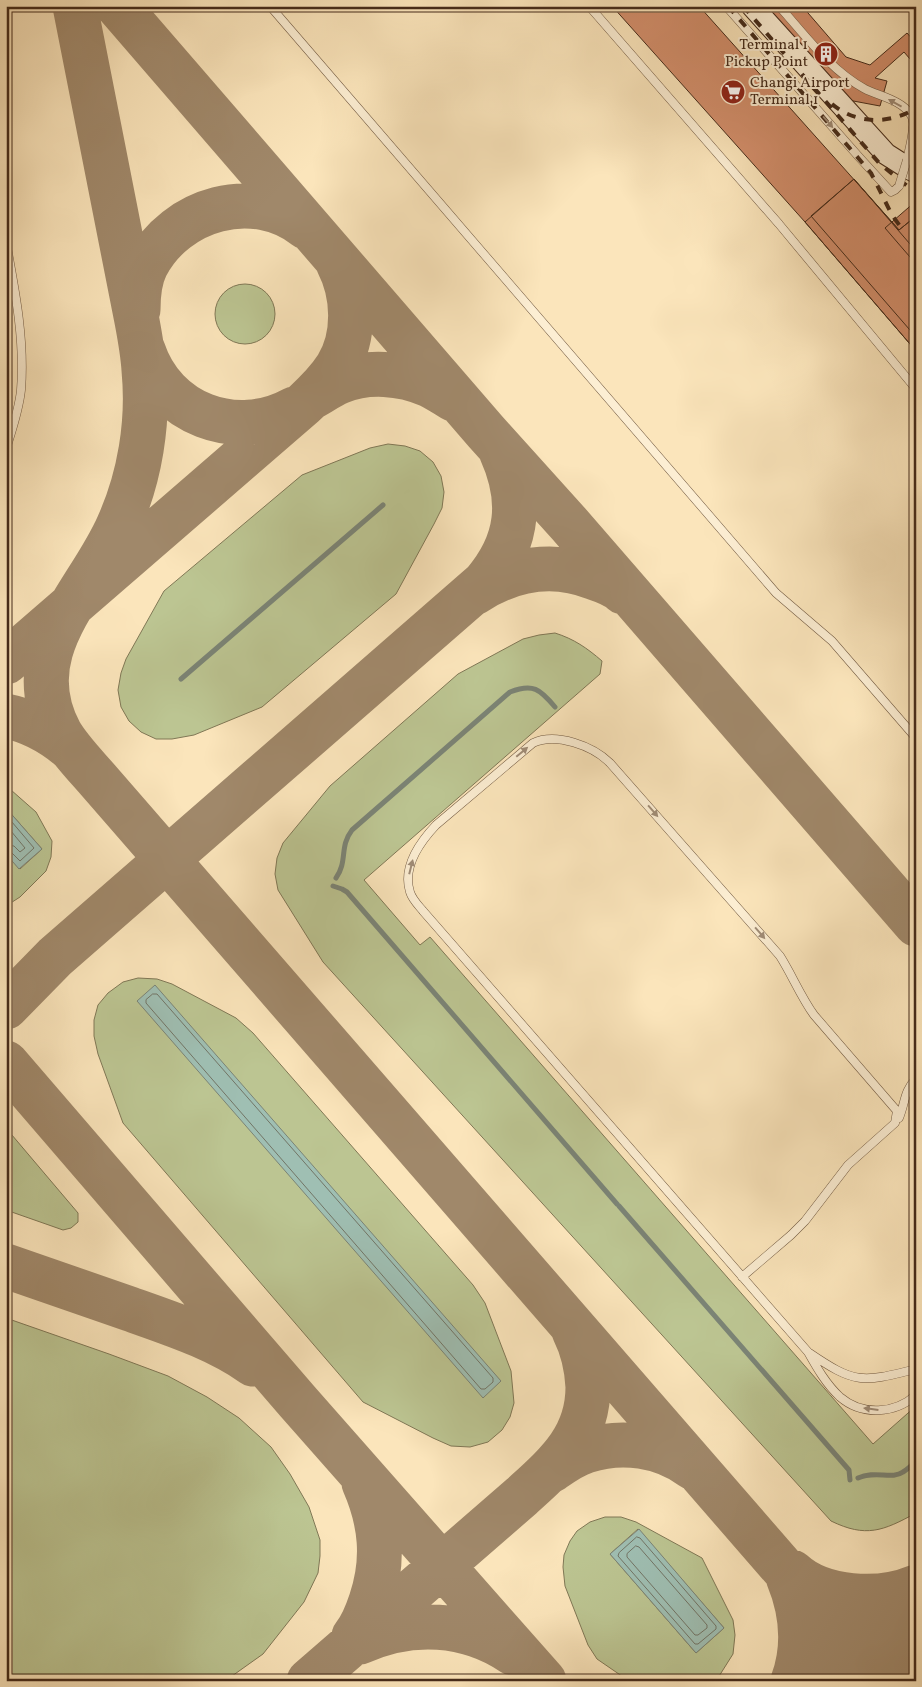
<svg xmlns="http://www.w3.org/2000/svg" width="922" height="1687" viewBox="0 0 922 1687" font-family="Vollkorn,serif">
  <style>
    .green { fill: #bcc592; stroke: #807856; fill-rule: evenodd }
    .water { fill: #9fbfb3; stroke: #7b8476 }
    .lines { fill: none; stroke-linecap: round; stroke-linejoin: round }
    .shore { stroke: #727566; stroke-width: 1 }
    .stream { stroke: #7b8476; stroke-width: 5 }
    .taxiway { stroke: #a0886a; stroke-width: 45 }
    .building { fill: #d28e6b; stroke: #452b1a }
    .service-casing { stroke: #725a42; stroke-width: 9 }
    .secondary-casing { stroke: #452b1a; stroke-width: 23 }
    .service { stroke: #fceed3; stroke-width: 8 }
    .secondary { stroke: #fceed3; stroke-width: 21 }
    .rail { stroke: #452b1a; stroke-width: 4; stroke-dasharray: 9 9; stroke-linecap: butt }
    .service-bridge-casing { stroke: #725a42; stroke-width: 9; stroke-linecap: butt }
    .service-bridge { stroke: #fceed3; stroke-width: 8 }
    .oneway { fill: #a08c76 }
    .labels { text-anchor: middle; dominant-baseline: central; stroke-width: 4; stroke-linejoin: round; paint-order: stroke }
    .poi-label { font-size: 15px; fill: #452b1a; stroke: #fceed3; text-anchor: end }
  </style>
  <rect width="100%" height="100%" fill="#fbe5bb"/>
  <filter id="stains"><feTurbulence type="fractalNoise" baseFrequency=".004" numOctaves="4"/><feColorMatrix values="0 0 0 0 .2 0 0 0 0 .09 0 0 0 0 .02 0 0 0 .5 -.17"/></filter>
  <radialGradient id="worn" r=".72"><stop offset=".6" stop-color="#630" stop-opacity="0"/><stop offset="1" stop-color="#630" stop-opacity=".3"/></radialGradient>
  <path class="green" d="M215 314a30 30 0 1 1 60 0a30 30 0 1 1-60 0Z
    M388,444L405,446L420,451L433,462L441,476L444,492L442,508L434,524L396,594L262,707L194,735L172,739H156L141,732L129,721L121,707L118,690L121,673L126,659L164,591L302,475L370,448Z
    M555,633C574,639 587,648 602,661L600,674L364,880L420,945L430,937L873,1444L916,1406V1513C883,1531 866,1538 831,1521L323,962L278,890L275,874L277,858L283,843L330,786L458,674L523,639L539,635Z
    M6,788L11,790L36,812L52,841L51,857L46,871L20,897L6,906V854L20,869L42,849L6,808Z
    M138,978L157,979L172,984L236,1018L253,1033L473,1285L485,1303L511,1371L514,1403L510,1417L502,1430L488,1442L470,1447L451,1446L433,1438L363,1402L123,1123L98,1054L94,1036V1020L98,1005L108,993L123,982Z
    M6,1128L78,1213V1222L71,1228L63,1230L6,1210Z
    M6,1318L109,1354L168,1376L207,1397L239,1418L271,1447L290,1474L309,1507L320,1540V1556L318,1573L304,1602L263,1654L225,1681L6,1680Z
    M605,1517H621L636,1522L702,1558L733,1620L735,1635L733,1654L716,1681H629L597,1659L588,1645L565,1586L563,1567L564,1555L570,1541L577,1531L590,1522ZM638,1529L724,1628L696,1653L610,1554Z"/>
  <path class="water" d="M6,808L42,849L19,869L6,854Z
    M155,985L501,1381L483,1398L137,1001Z
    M639,1529L724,1628L696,1653L610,1554Z"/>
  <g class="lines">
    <path class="shore" d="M6,815L34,848L20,861L11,852L6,851
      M6,825L25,848L20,852L14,846L6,845
      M153,994H157L493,1378V1382L485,1389H481L146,1003V1000Z
      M637,1537L640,1538L716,1626V1629L698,1644H695L618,1556L619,1553Z
      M636,1546L639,1547L707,1625V1628L698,1635H695L627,1557V1554Z"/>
    <path class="stream" d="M181,679L383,505
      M336,878C348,861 339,847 352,830L510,692C533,683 540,689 555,707
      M333,886L342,889L347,892L617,1204
      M619,1206L849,1470L850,1480
      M858,1478C875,1470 892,1480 903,1472C908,1469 912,1465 916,1461"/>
    <path class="taxiway" d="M75,6L137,321C140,337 143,353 144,370C149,422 140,478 118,526C88,594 16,651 60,733C70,750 85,765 98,780L881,1681
      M118,6L486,432L569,524L916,924
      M138,310C138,295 139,280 146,266C176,208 254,186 306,227
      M143,350C164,414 235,441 294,409
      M312,397C321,392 330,386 339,382C367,370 402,373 429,385C437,389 445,394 453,399
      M474,593C511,569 553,561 595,578C604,581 615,585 623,592
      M6,662L304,404C316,393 328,381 337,367C356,336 354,294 338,263
      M6,716C31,721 51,732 70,748
      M6,1007L55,957L484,583C519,542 523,500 501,451
      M6,1063L298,1402L544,1681
      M6,1266C47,1280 89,1295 130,1309C172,1324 216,1338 253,1364
      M552,1470C562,1463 573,1455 586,1451C622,1439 662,1445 692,1467
      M792,1572C822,1600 880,1602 916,1587
      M788,1577C802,1611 806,1645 793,1681
      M354,1636C362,1626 367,1613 371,1601C385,1560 381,1522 364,1483
      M360,1642C411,1619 467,1622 513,1653
      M309,1681L522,1496C557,1464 588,1438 588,1387C587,1367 583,1349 574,1331
      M817,1681L876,1629
      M908,1681C904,1657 908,1635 916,1612"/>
  </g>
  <path class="building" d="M612,6H699L899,230L910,221L916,227V351L805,222Z
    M766,6H802L846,57L870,65L907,33L916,43V66L904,52L875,78L887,81L880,106L848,100Z
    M854,179L916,251V337L811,216Z
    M854,179L899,230L910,221L916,227V351L805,222Z
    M916,201V264L885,228Z"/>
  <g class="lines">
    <defs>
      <path id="service" d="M270,6L776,593L832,641L916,738
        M589,6L779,224L916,389
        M726,6L859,157L891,192L895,190L899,186
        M779,6C805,35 830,70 865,89C879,96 902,100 911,115C917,123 909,150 907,160
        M911,6L916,11
        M6,242C15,290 25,340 21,390C19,410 12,430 6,449
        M899,1118C905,1104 904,1090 916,1079
        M742,1277L791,1235L805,1221L848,1165L895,1123L897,1111L814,1015C801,997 792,975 780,956L610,763C593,746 556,732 533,743L436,825C420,842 402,867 410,892C412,899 418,905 423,911L808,1352
        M916,1369C861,1383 855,1384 808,1352C817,1368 826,1384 840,1397C862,1416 895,1414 916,1395"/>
      <path id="secondary" d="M752,6L886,154L908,168L916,172"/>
    </defs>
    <use href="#service" class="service-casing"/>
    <use href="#secondary" class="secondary-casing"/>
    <use href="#service" class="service"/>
    <use href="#secondary" class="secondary"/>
    <path class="rail" d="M728,6L871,173L892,215L900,226
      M743,6L880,164L916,193
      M832,104C855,124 890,125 916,108"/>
    <defs>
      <path id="service-bridge" d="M899,186L907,160"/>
    </defs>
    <use href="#service-bridge" class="service-bridge-casing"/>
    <use href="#service-bridge" class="service-bridge"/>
  </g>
  <defs><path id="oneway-solid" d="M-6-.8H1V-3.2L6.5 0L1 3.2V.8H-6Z" transform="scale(1.25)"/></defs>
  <g class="oneway">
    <use href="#oneway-solid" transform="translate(895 103) rotate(-151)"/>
    <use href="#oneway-solid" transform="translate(828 122) rotate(49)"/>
    <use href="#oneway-solid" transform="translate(522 752) rotate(-40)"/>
    <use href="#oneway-solid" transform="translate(653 811) rotate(49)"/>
    <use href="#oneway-solid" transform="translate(411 867) rotate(-76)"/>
    <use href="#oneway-solid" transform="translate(760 933) rotate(49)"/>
    <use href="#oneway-solid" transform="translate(871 1409) rotate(-173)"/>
  </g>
  <defs>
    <symbol id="building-disc" viewBox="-11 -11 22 22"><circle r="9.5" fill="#8f2418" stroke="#fceed3"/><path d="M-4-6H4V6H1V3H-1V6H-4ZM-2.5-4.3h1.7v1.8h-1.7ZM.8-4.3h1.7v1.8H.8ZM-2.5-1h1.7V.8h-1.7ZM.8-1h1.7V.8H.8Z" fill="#fff"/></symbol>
    <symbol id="supermarket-disc" viewBox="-11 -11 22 22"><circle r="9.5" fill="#8f2418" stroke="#fceed3"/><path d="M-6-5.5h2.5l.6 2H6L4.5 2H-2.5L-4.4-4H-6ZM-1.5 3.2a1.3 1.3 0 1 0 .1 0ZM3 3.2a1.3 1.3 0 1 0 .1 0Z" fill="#fff"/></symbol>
  </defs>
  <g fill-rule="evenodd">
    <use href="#building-disc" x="812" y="40" width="28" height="28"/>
    <use href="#supermarket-disc" x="719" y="78" width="28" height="28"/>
  </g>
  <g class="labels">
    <g class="poi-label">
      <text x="808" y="45">Terminal 1<tspan x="808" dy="17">Pickup Point</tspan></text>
      <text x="750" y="83" text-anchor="start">Changi Airport<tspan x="750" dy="17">Terminal 1</tspan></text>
    </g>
  </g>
  <rect width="922" height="1687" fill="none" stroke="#fbe5bb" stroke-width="25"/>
  <rect x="8" y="8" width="907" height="1672" fill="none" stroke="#452b1a" stroke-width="2.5"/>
  <rect x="12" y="12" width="897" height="1662" fill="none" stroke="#452b1a"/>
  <rect width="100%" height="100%" filter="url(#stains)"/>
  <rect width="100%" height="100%" fill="url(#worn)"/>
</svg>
